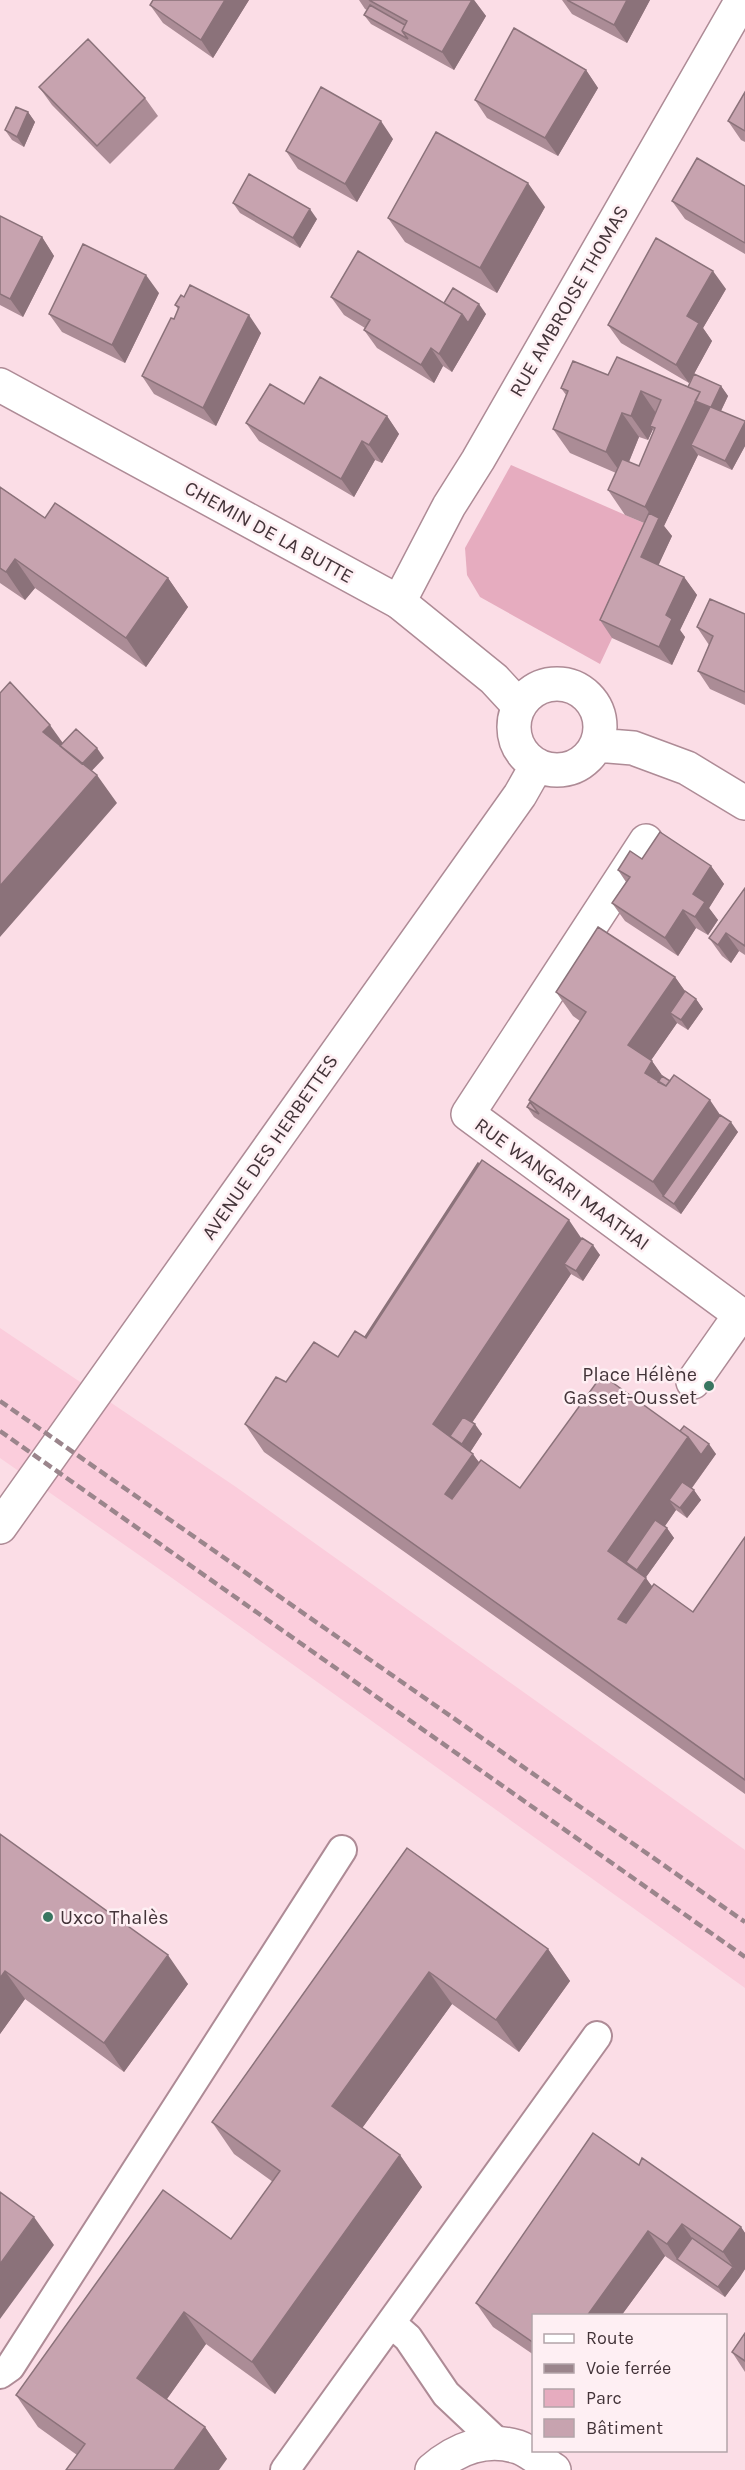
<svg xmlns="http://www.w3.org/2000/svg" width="745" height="2470" viewBox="0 0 745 2470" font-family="Karla,sans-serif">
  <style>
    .built { fill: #fbcddc }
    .green { fill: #e6acbf }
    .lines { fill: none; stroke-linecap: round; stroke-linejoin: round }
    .lane-casing { stroke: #ae8b96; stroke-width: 32 }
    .street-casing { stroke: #ae8b96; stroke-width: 36 }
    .secondary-casing { stroke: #ae8b96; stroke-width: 36 }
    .lane { stroke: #fff; stroke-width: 28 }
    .street { stroke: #fff; stroke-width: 33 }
    .secondary { stroke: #fff; stroke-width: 33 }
    .rail { stroke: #9b858c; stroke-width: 4.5; stroke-dasharray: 9 4.5; stroke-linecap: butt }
    .wall { fill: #ab8c96; fill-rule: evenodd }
    .shaded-wall { fill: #8b727a }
    .building { fill: #c7a3af; stroke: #8b727a; stroke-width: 1.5 }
    .poi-dot { fill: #397560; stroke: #feeff3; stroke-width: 2 }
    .labels { text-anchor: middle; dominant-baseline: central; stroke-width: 5; stroke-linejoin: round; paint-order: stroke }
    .street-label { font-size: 20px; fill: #433439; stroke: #feeff3 }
    .poi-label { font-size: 20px; fill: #433439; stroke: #feeff3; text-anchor: end }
  </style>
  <rect width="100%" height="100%" fill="#fbdde6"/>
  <path class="built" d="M0,1328L236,1487L745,1850V1988L172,1578L0,1458Z"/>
  <path class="green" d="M511,465L662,531L600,664L480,597L467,575L465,548Z"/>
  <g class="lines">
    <defs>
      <path id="lane" d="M391,2323L408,2338L446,2394L499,2444
        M0,2374L10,2367L342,1850
        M285,2470L597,2036"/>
      <path id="street" d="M399,602L449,506L478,460L742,0
        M646,841L468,1114L745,1318
        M693,1382L740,1315
        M432,2470C456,2449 486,2437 518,2447C530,2451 543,2463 554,2470"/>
      <path id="secondary" d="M0,385L399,602L494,679L519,706
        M514 727a43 43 0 1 1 86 0a43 43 0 1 1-86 0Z
        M596,745L633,748L687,768L745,803
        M0,1527L520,795L537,765"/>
    </defs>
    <use href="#lane" class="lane-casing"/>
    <use href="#street" class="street-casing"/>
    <use href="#secondary" class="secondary-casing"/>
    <use href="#lane" class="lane"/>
    <use href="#street" class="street"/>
    <use href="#secondary" class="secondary"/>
    <path class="rail" d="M0,1401L745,1922
      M0,1431L745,1957"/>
  </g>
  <path class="wall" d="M153,0H249L213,58L163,23L150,5Z
    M359,0H474L486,16L454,70L371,24L364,15L367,10L365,9Z
    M562,0H650L627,43L572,14Z
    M586,70L598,88L558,156L487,118L475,100Z
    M39,87L145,98L158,116L110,164L52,105Z
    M745,92V142L741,140L728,121Z
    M28,112L35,122L24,147L12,140L5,130Z
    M393,139L357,202L298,169L286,151Z
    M745,186V254L685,219L672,201Z
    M233,203L317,219L300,248L240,213Z
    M545,207L497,293L405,242L388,218Z
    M0,216L42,237L54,256L23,317L0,305Z
    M726,289L703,328L712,341L694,374L721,386L728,396L721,411L745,422V446L732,470L698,455L664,526L672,536L658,565L684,577L697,595L680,630L685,637L672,665L612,638L600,620L644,523L625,515L608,490L616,473L570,453L553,429L566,395L561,388L608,375L688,387L693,376L689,383L621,343L608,325ZM653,429L654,431L639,466L629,462L639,437L648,440Z
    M159,293L125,363L62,332L49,314Z
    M184,297L261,333L216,426L154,394L142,376L174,319L178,309L175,305Z
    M331,297L444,303L486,314L452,372L443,366L434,383L377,348L364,330L365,328L344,315Z
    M304,404L387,416L399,434L382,463L375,460L354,497L259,441L246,423Z
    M0,487L45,518L168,578L188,607L146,667L35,588L25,600L0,583Z
    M745,614V705L710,689L698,671L709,645L697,627Z
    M642,859L711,866L724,884L709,908L718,920L708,935L696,928L678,956L625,921L612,903L626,882L618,870Z
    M745,888V955L739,951L731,963L722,956L709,938Z
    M675,977L685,991L696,999L703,1009L688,1030L677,1023L651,1060L662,1076L720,1115L738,1132L681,1214L534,1117L527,1107L530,1102L529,1100L580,1021L573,1016L556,992Z
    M582,1238L600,1255L583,1281L571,1274L472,1423L482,1434L470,1452L479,1462L520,1488L680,1431L716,1454L692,1488L701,1500L687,1518L676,1510L665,1526L674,1538L645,1578L652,1586L693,1612L745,1537V1794L264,1452L245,1424L286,1382Z
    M0,1834L188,1984L124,2072L25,1999L0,2034Z
    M407,1848L548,1949L570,1981L519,2052L452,2004L362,2128L400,2155L422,2187L275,2394L206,2344L167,2399L205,2427L227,2459L77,2455L38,2427L16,2395L231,2239L273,2182L234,2154L212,2122Z
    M639,2165L741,2227L745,2233V2269L725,2297L665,2256L621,2316H534V2355L493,2327L476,2303Z
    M745,2333V2372L732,2352Z"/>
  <path class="shaded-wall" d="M225,0H249L213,58L201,40Z
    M472,0H474L486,16L454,70L442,52Z
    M627,0H650L627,43L614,25Z
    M586,70L598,88L558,156L545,138Z
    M28,112L35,122L24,147L17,137Z
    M381,121L393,139L357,202L345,184Z
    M528,183L545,207L497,293L480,268Z
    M310,209L317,219L300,248L293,238Z
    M42,237L54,256L23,317L10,299Z
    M713,271L726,289L703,328L712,341L689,383L676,365L687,316Z
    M146,275L159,293L125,363L112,345Z
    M479,304L486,314L475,333L468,323Z
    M462,314L475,333L452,372L439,354Z
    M249,315L261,333L216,426L203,408Z
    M431,348L443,366L434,383L421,365Z
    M721,386L728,396L718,417L711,407Z
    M641,391L658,416L650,426L653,429L648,440L631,416Z
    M700,392L716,417L691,445L698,455L664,526L672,536L654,575L641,557L657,523L645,507Z
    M622,413L639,437L623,476L606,452Z
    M387,416L399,434L382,463L369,445Z
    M745,422V446L732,470L725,461Z
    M362,441L375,460L354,497L341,479Z
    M15,559L35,588L25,600L6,572Z
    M684,577L697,595L680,630L685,637L672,665L659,647L666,615Z
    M168,578L188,607L146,667L126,638Z
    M50,725L70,753L64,758L43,732Z
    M97,748L104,758L84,779L77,770Z
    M97,775L117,803L0,937V886Z
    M711,866L724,884L709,908L718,920L708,935L695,917L693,894Z
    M683,910L696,928L678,956L665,938Z
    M726,933L739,951L731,963L718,945Z
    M675,977L692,1001L670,1013L677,1023L645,1069L628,1045Z
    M696,999L703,1009L688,1030L681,1020Z
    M652,1061L669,1085L655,1087L645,1073Z
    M710,1100L727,1125L663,1196L653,1182Z
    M731,1122L738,1132L681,1214L674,1204Z
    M569,1220L588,1248L564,1264L571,1274L459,1442L450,1436L457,1446L433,1424Z
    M593,1245L600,1255L583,1281L576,1271Z
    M475,1424L482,1434L469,1454L462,1444Z
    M688,1437L709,1444L716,1454L678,1507L669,1500L676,1510L635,1569L626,1562L633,1572L608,1551Z
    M473,1454L492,1481L472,1528L445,1494Z
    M694,1490L701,1500L687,1518L680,1508Z
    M667,1528L674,1538L644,1580L637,1570Z
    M646,1578L665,1605L639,1642L618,1619Z
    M548,1949L570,1981L519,2052L496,2020Z
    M168,1955L188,1984L124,2072L104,2043Z
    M5,1971L25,1999L0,2034V1978Z
    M429,1972L452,2004L355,2138L332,2106Z
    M400,2155L422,2187L275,2394L252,2362Z
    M34,2217L54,2245L0,2319V2264Z
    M682,2224L699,2248L677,2259L667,2244Z
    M741,2227L745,2233V2269L740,2277L723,2252Z
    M648,2231L665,2256L621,2316H587Z
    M733,2267L740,2277L725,2297L718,2287Z
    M184,2312L206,2344L159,2410L137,2378Z
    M205,2427L227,2459L219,2470H174Z"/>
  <path class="building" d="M153,0H225L201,40L150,5Z
    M369,0H472L442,52L402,31L407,21Z
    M567,0H627L614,25Z
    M370,5L405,25L402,31L408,39L364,15Z
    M514,28L586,70L545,138L475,100Z
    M88,39L145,98L97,146L39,87Z
    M321,87L381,121L345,184L286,151Z
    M745,92V131L728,121Z
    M16,107L28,112L17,137L5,130Z
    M436,132L528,183L480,268L388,218Z
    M697,158L745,186V243L672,201Z
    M249,174L310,209L293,238L233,203Z
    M0,216L42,237L10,299L0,294Z
    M656,238L713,271L687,316L699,323L676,365L608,325Z
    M83,244L146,275L112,345L49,314Z
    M358,251L462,314L439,354L431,348L421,365L364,330L370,320L331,297Z
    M190,285L249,315L203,408L142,376L171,318L174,319L179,307L175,305L181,295L184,297Z
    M453,288L479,304L468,323L462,314L444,303Z
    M617,357L700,392L645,507L608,490L622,459L639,466L655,428L650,426L661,400L641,391L631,416L622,413L606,452L553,429L568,391L561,388L573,361L608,375Z
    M694,374L721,386L711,407L745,421V422L725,461L691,445L710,407L695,401L700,392L688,387Z
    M320,377L387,416L369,445L362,441L341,479L246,423L270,384L304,404Z
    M0,487L45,518L55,503L168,578L126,638L15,559L6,572L0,568Z
    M649,513L659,518L641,557L684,577L666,615L672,619L659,647L600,620Z
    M710,599L745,614V692L698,671L713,636L697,627Z
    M10,682L50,725L43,732L97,775L0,886V693Z
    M76,729L97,748L82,764L60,746Z
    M660,832L711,866L693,894L705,902L695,917L683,910L665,938L612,903L630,877L618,870L630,851L642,859Z
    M745,888V946L726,933L718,945L709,938Z
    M598,927L675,977L628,1045L652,1061L645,1073L666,1086L674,1075L710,1100L653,1182L529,1100L586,1012L556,992Z
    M685,991L696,999L681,1020L670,1013Z
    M662,1076L670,1081L666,1086L658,1082Z
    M530,1102L539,1114L527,1107Z
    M720,1115L731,1122L674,1204L663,1196Z
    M482,1160L569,1220L433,1424L473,1454L445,1494L452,1499L481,1460L520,1488L602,1375L688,1437L608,1551L646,1578L618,1619L626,1623L654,1584L693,1612L745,1537V1780L245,1424L276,1377L286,1382L314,1342L338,1357L355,1331L366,1338Z
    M478,1163L479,1164L366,1338L365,1337Z
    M582,1238L593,1245L576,1271L564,1264Z
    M463,1417L475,1424L462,1444L450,1436Z
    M684,1426L709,1444L701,1455L688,1437L680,1431Z
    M682,1482L694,1490L680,1508L669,1500Z
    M655,1520L667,1528L637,1570L626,1562Z
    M0,1834L168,1955L104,2043L5,1971L0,1978Z
    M407,1848L548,1949L496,2020L429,1972L332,2106L400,2155L252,2362L184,2312L137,2378L205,2427L174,2470H66L85,2444L16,2395L163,2190L231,2239L280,2171L212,2122Z
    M593,2133L639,2165L642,2158L741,2227L723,2252L682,2224L667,2244L648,2231L587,2316H534V2343L476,2303Z
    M0,2192L34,2217L0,2264Z
    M692,2238L733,2267L718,2287L677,2259Z
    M745,2333V2361L732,2352Z"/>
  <g class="poi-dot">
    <circle cx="709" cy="1386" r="6"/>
    <circle cx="48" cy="1917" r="6"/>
  </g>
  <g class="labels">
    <g class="street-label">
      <text transform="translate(569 301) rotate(-60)">RUE AMBROISE THOMAS</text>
      <text transform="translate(269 532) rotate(29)">CHEMIN DE LA BUTTE</text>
      <text transform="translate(270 1147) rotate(-55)">AVENUE DES HERBETTES</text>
      <text transform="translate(562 1184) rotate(36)">RUE WANGARI MAATHAI</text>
    </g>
    <g class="poi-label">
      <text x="697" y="1374">Place Hélène<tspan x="697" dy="23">Gasset-Ousset</tspan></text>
      <text x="60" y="1917" text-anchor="start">Uxco Thalès</text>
    </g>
  </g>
  <rect x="532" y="2314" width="195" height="138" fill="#feeff3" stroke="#b3a4a9" stroke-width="1.5"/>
  <rect x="544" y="2334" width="30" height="9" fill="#ffffff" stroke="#b3a4a9" stroke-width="1.5"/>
  <text x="586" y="2344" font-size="18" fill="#433439">Route</text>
  <rect x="544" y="2364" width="30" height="9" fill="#9b858c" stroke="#b3a4a9" stroke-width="1.5"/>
  <text x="586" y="2374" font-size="18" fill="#433439">Voie ferrée</text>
  <rect x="544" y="2389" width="30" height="18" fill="#e6acbf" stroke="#b3a4a9" stroke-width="1.5"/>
  <text x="586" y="2404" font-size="18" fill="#433439">Parc</text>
  <rect x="544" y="2419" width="30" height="18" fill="#c7a3af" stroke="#b3a4a9" stroke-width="1.5"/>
  <text x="586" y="2434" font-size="18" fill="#433439">Bâtiment</text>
</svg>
